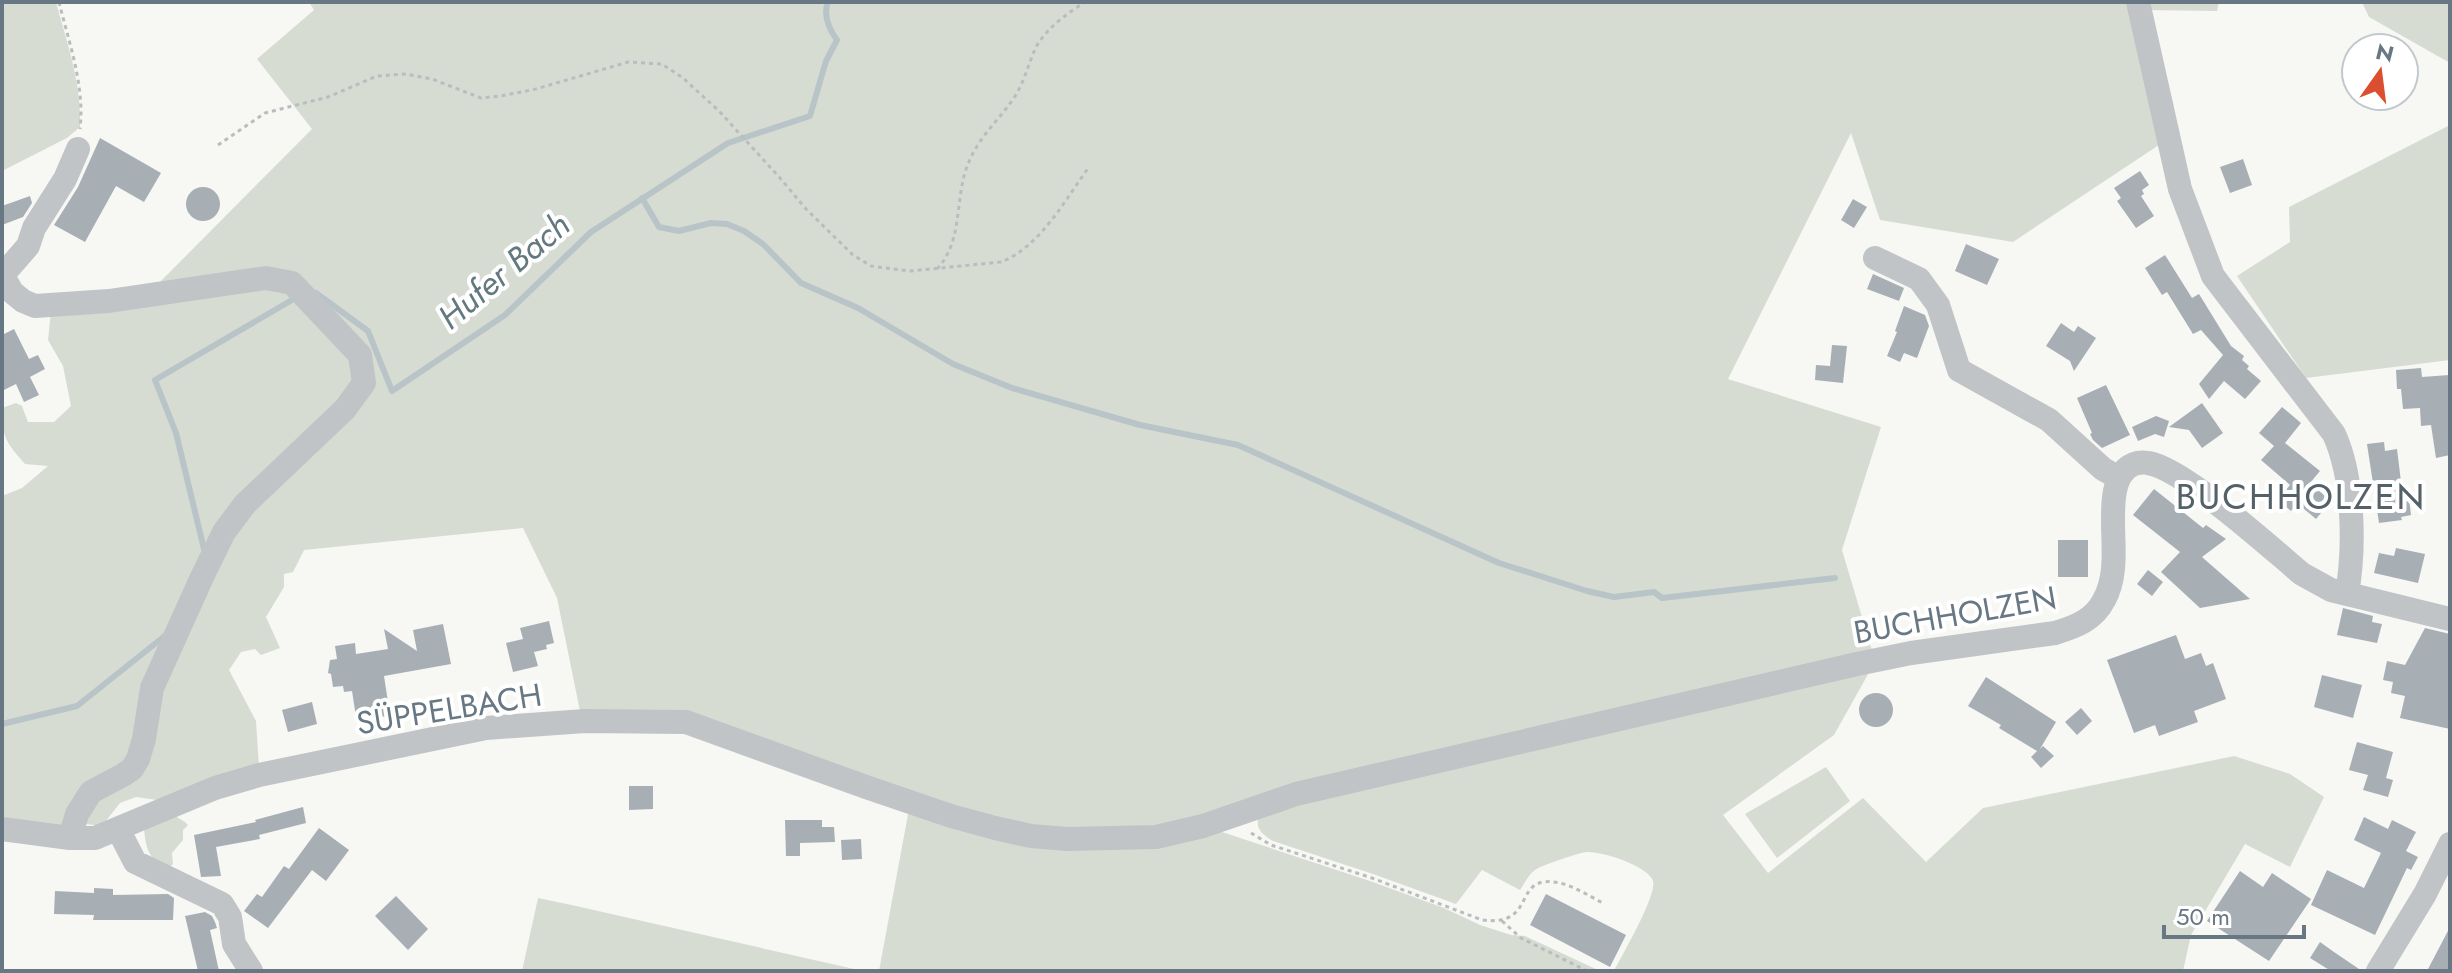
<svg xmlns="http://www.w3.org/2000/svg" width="2452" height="973" viewBox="0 0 2452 973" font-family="Jost,sans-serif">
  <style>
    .green { fill: #d7dcd3 }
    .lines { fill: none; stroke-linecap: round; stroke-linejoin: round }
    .stream { stroke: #b8c4c7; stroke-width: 6 }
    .building { fill: #a7afb5 }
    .path { stroke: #babdbf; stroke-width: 3; stroke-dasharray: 4 4; stroke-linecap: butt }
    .minor { stroke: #c0c4c7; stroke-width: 24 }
    .labels { text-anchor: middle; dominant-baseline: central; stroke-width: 8; stroke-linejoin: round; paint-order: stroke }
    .street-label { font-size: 32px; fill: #677884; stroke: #fff }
    .water-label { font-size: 34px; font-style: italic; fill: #63797f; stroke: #fff }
    .quarter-label { font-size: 36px; letter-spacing: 2px; fill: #556169; stroke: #fff }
  </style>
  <rect width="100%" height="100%" fill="#f7f7f4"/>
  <path class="green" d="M2,2H56C67,43 82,84 80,127L67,138L2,171Z
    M309,2H2219L2217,11L2141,10L2168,139L2013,242L1880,220L1851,133L1728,379L1881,427L1842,550L1873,654L1220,814L1111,833L995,821L688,719L581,716L557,598L523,528L304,550L293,572L284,574V587L266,617L280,648L261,655L255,649L241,652L229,670L256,721L259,767L164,801L136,797L120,803L102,826L86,824L65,830L2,822V496L22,488L48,466L25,464C6,442 2,438 2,408L16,403L22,406L28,422H54L71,406L63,366L48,340L51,311L151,291L312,129L257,59L314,10Z
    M2362,2H2450V63L2369,17Z
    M2450,125V360L2306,378L2237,276L2290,242L2289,207Z
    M1871,669L1834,735L1723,815L1768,873L1863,798L1926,862L1983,808L2234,756L2290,774L2324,797L2290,867L2245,844L2191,935L2183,971H1614C1622,955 1657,896 1653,881C1649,866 1601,851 1587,852C1581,852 1540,866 1535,870C1529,874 1524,884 1520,890L1482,870L1456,904L1373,874L1273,841C1263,835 1253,828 1260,814Z
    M1826,767L1850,801L1777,858L1745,814Z
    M909,809L968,829L1222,832L1370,881L1444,908L1480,925L1511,935L1525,936L1600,971H879Z
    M172,813C177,819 183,819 188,825L183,830V840L172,853L173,864L170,867C149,864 145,846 144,827Z
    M538,898L576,906L863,971H522Z"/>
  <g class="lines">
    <path class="stream" d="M642,198L659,227L679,231L711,223L727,224L744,231L763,244L801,283L858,308L953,364L1012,388L1140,425L1238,445L1499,563L1587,591L1614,597L1654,592L1662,598L1835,578
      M316,293L368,331L392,391L505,315L591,232L728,143L810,116L826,61L837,40C829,29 823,15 828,2
      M204,549L176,433L155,380L297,297
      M2,724L77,706L166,635"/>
  </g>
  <path class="building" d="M100,138L161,173L144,202L116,186L85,242L54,225L78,187Z
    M2243,159L2252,185L2230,193L2220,167Z
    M2140,171L2149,185L2142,190L2144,194L2141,196L2154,216L2136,228L2117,201L2121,198L2114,188Z
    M186 204a17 17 0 1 1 34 0a17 17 0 1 1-34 0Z
    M30,196L32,203L23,217L2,225V206Z
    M1853,199L1867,207L1854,228L1841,220Z
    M1966,244L1999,259L1987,285L1955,271Z
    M2165,255L2192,298L2199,294L2231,346L2244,356L2242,360L2249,366L2247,369L2261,381L2245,399L2224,381L2209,399L2199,384L2223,355L2201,330L2193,334L2167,292L2162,295L2145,268Z
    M1873,274L1904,288L1899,301L1867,289Z
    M1904,306L1925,315L1929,326L1917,358L1904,353L1900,362L1887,356L1897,332L1895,331Z
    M2061,323L2074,332L2078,326L2096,338L2074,371L2070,361L2046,346Z
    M14,329L29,359L38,355L45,369L30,377L39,395L24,402L16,384L2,391V335Z
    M1832,345L1847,346L1843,383L1815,380L1816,365L1830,366Z
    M2421,368L2422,377L2449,375L2450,455L2436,458L2431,425L2421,426L2420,408L2403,409L2401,389H2397L2396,370Z
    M2106,385L2130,435L2102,448L2093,440L2090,434L2092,433L2077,398Z
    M2202,403L2223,433L2202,448L2189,430L2169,427Z
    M2282,407L2301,423L2285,443L2320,471L2310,483L2331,501L2316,519L2297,503L2291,511L2278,500L2290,485L2261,460L2274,446L2259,433Z
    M2156,416L2169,421L2164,437L2155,434L2138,441L2132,427Z
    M2384,442L2385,451L2397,449L2402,490H2408L2411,515L2401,517L2402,520L2379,523L2367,444Z
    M2154,489L2203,528L2206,525L2226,539L2202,557L2250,599L2200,608L2161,572L2180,552L2133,515Z
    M2058,540H2088V577H2058Z
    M2396,548L2425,554L2418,583L2374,573L2379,553L2394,556Z
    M2148,570L2163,582L2152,596L2137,584Z
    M2343,608L2373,616L2372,622L2382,624L2377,643L2337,635Z
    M549,621L554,643L546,645L547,649L534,652L538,666L513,672L506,643L523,639L520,628Z
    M443,624L451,664L384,676L390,715L357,723L352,691L344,692L343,686L333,687L331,674L328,673L330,660L337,659L335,646L355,643L356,654L388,649L384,629L417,651L413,630Z
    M2425,628L2450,634V729L2400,718L2405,696L2391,693L2393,682L2383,680L2387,661L2405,665Z
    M2176,635L2185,659L2201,653L2206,666L2213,663L2226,699L2194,711L2198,722L2159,736L2155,725L2134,733L2107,660Z
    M2322,675L2362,685L2353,718L2314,707Z
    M1986,677L2056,722L2040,749L2043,746L2054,756L2041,768L2031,757L2037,751L1999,728L2001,725L1968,706Z
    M1859 710a17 17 0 1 1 34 0a17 17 0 1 1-34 0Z
    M312,702L317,724L288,732L282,710Z
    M2081,708L2092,721L2077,735L2065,722Z
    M2357,742L2393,752L2386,778L2393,780L2388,797L2363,790L2368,775L2349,770Z
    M629,786H653V809L629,810Z
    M303,807L306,823L259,835L260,839L216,847L221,876L201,877L194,835L256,822L255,820Z
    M2364,817L2388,829L2392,820L2416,832L2406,851L2418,857L2411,870L2407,868L2375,935L2311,905L2327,870L2364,888L2381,853L2354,840Z
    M785,820H822V827H834L835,842L800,843V856H786Z
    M319,828L349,850L326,881L312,870L268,928L244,911L257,894L262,897L284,866L289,869Z
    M861,839L862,859L842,860L841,840Z
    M2240,871L2263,887L2272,873L2311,899L2269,961L2207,921Z
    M94,888L113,889V895L168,894L174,898L173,920H93L94,915L54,914L55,891L94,893Z
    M1546,894L1626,935L1610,967L1530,925Z
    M396,896L428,929L408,950L375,916Z
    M205,912L212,916L215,922L217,928L210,930L219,971H198L185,916Z
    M2450,927V971H2427Z
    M2320,942L2334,952L2362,971H2331L2310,958Z"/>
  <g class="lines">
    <path class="path" d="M59,2C69,43 85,86 80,129
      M218,145L265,113L328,97L377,76L406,74L432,79L481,98L501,96L536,89L628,62L662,64L683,78L719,111L780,178L806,209L853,255L871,266L910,271L1001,262C1040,247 1065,200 1089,167
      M937,269C964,240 954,198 968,164C980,134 1002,118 1017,93C1025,79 1029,62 1036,47C1046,29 1068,12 1086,2
      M1251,833L1271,845L1372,878L1482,920C1532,926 1516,887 1543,882C1564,879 1585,894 1603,903
      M1502,921L1521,938L1587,971"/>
    <path class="minor" d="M2138,2L2180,189L2213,276L2334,434C2354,478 2355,547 2347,594
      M1875,258L1919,279L1938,305L1959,370L2049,420L2103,469L2119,478
      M2,276L28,246L34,228L65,179L78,149
      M3,276L12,292L23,301L35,306L109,301L266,278L292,283L360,355L364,383L345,409L245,504L224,532L202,577L152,688L144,739L138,759L132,769L123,775L91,792L77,814L70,838
      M2,829L70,838H95L215,788L259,775L486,728L585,721L686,722L866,787L951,816L995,828L1031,836L1067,839L1156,837L1203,826L1296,794L1857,664L1911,653L2055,633C2075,627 2094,620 2104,600C2122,568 2108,525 2115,491C2118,473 2130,460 2148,463C2183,468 2272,549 2302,574L2331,590L2450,619
      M118,829L135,862L222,904L230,917L234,944L251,971
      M2378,971L2425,894L2450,844"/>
  </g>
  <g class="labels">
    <g class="street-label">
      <text transform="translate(1955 615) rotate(-10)">BUCHHOLZEN</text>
      <text transform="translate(449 709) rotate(-9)">SÜPPELBACH</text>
    </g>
    <g class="water-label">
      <text transform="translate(504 271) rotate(-40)">Hufer Bach</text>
    </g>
    <g class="quarter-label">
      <text x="2301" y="496">BUCHHOLZEN</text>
    </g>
  </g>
  <rect width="2452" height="973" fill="none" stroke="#677884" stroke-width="8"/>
  <g transform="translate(2380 72) rotate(14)"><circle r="38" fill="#ffffff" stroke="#c2c9ce" stroke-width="2"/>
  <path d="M0-6L14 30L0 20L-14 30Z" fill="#db4f30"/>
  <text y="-12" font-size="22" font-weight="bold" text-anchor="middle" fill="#677884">N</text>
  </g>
  <path d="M2164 925v12h140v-12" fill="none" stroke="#677884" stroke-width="4"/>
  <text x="2176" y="925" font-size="24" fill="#677884" stroke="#ffffff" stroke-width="6" paint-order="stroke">50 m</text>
</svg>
